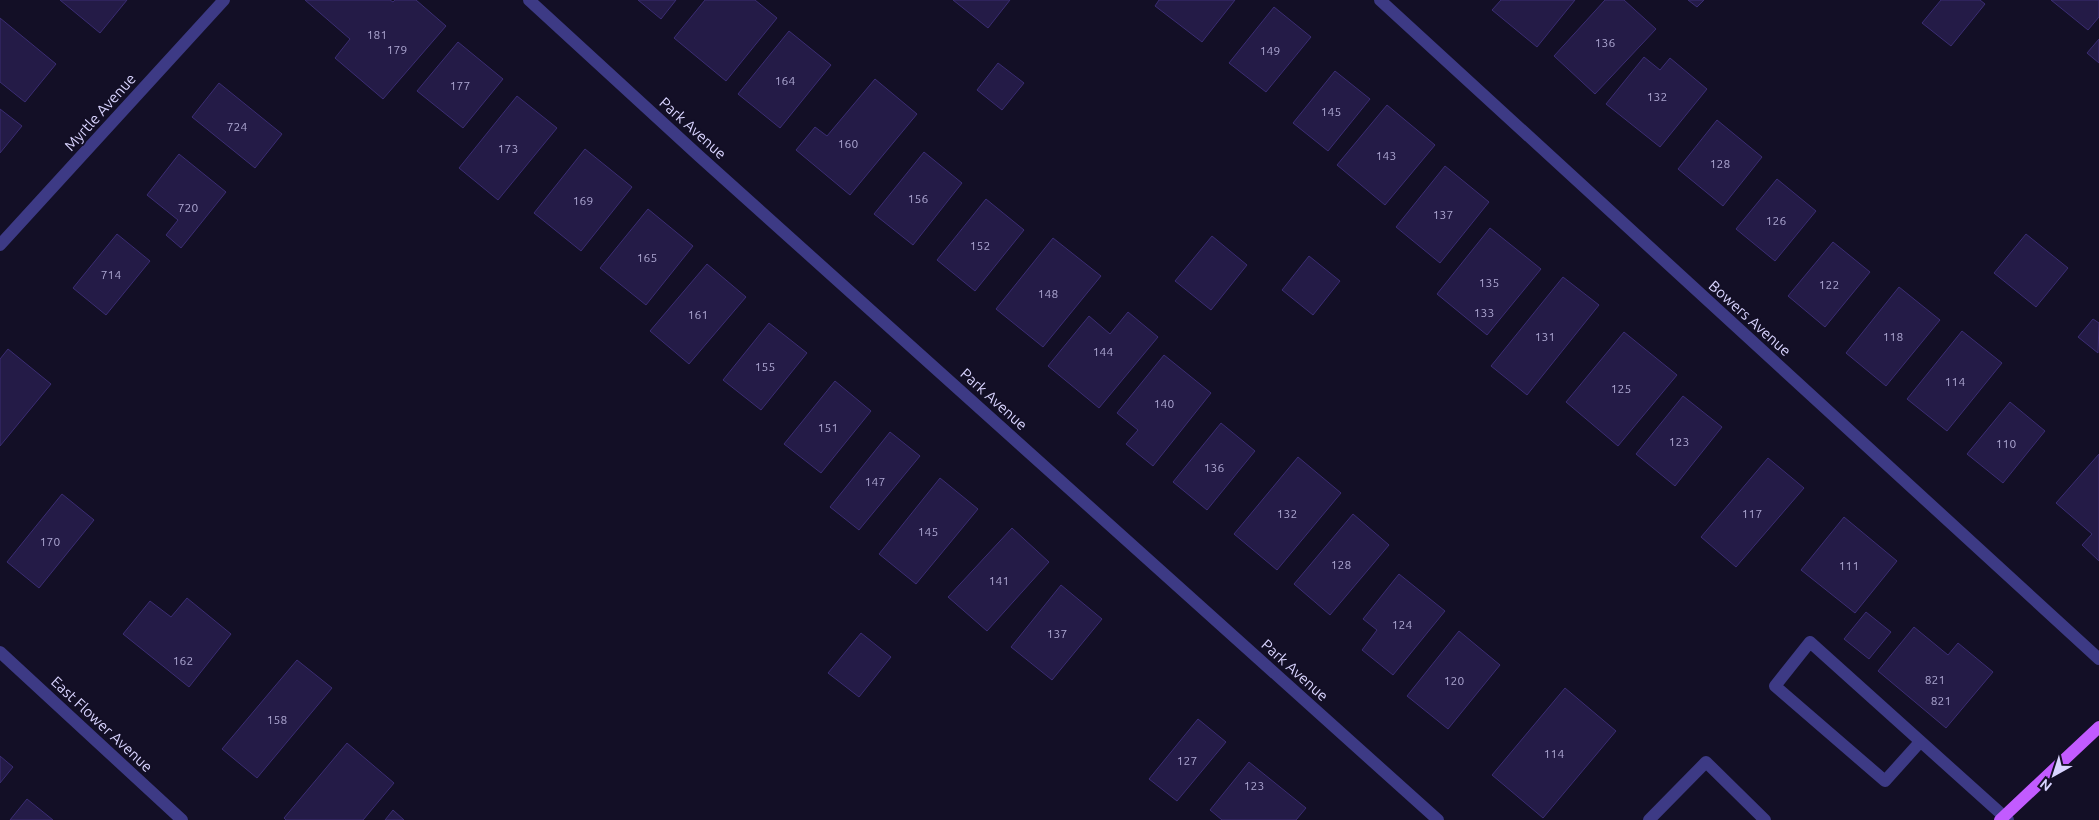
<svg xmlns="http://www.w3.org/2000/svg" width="2099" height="820" viewBox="0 0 2099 820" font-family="Ubuntu,sans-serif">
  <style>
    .building { fill: #241b47; stroke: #3b2d73 }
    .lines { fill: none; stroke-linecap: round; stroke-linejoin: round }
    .minor { stroke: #3d3a85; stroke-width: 12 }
    .major { stroke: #c25bff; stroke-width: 12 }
    .labels { text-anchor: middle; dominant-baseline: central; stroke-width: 4; stroke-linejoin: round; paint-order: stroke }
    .number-label { font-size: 12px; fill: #aca6d1 }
    .street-label { font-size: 15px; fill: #d9d4ff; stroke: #130f26 }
  </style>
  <rect width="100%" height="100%" fill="#130f26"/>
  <path class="building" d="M60,0H127L100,33Z
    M305,0H390L393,2L395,0H416L446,26L383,99L335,58L350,39Z
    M638,0H676L661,19Z
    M705,0H755L777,18L726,81L674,38Z
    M953,0H1010L988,28Z
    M1159,0H1235L1202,42L1155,6Z
    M1501,0H1575L1537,47L1492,10Z
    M1605,0H1624L1656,29L1595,94L1554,56Z
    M1688,0H1704L1697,7Z
    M1941,0H1980L1985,4L1951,46L1922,23Z
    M2051,0H2099V17L2088,30Z
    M1274,7L1311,37L1266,92L1229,63Z
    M0,18L56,64L25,102L0,82Z
    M789,31L831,65L780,128L738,94Z
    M2099,39V63L2087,53Z
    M458,42L503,79L463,128L417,91Z
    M1644,57L1660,70L1670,58L1707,89L1660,147L1606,104Z
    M998,63L1024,83L1002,110L977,90Z
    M1335,71L1370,99L1328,151L1293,123Z
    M875,79L917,114L850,195L796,150L815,127L827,136Z
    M219,83L282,134L255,168L192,117Z
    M517,96L557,128L498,200L459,168Z
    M1387,105L1435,145L1385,205L1337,165Z
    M0,109L22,126L0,153Z
    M1717,120L1762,157L1723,206L1678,169Z
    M585,149L632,187L581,251L534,213Z
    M924,152L962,183L913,245L874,214Z
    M179,154L226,192L181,248L166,235L178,220L147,195Z
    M1445,166L1489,202L1440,263L1396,227Z
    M1777,179L1816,211L1775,261L1736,229Z
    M986,199L1024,230L975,291L937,260Z
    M648,209L693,246L646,305L600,268Z
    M1490,228L1541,269L1487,335L1437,294Z
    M117,234L150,261L106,315L73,288Z
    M2026,234L2068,268L2036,307L1994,273Z
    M1212,236L1247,265L1211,310L1175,281Z
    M1053,238L1101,276L1043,347L996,309Z
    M1833,242L1870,272L1825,327L1788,296Z
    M1309,256L1340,281L1313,315L1282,290Z
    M707,264L746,297L689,364L650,331Z
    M1563,277L1599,305L1527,395L1491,366Z
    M1899,287L1940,320L1886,386L1846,353Z
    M1128,312L1158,337L1099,408L1048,366L1089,316L1110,334Z
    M2093,319L2099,323L2098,353L2078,337Z
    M769,323L807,353L761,410L723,380Z
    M1962,331L2002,363L1947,431L1907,399Z
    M1624,332L1677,375L1618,446L1566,402Z
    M8,349L51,384L0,446V359Z
    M1164,355L1211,393L1153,466L1126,444L1138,430L1117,413Z
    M835,381L871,411L821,473L784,444Z
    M1683,396L1722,427L1675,486L1636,454Z
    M2010,402L2045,431L2003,483L1967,454Z
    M1221,423L1255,451L1207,510L1173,482Z
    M890,432L920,456L859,530L830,507Z
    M2099,454V561L2082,545L2092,534L2056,503Z
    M1298,457L1341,493L1277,570L1234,534Z
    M1768,458L1804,488L1736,567L1701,537Z
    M940,478L978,509L916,584L879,554Z
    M62,494L94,520L39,588L7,562Z
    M1353,514L1389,545L1330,615L1294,584Z
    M1844,517L1897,561L1855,613L1801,570Z
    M1012,528L1049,562L987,631L948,597Z
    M1399,574L1445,611L1393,675L1362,650L1377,630L1363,619Z
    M1061,585L1102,619L1052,680L1011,647Z
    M187,598L231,634L189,687L123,634L150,601L171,617Z
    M1866,612L1891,632L1869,659L1844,639Z
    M1914,627L1948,655L1958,643L1993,672L1946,728L1878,671Z
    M1459,631L1500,665L1448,729L1407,696Z
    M861,633L891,657L859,697L828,673Z
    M297,660L332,688L257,778L222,749Z
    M1565,688L1616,731L1543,818L1492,775Z
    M1198,719L1226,742L1177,801L1149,779Z
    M347,743L394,783L363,820H286L284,818Z
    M0,756L13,767L0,783Z
    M1249,762L1306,808L1296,820H1222L1210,810Z
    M27,799L53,820H10Z
    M393,810L404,820H385Z"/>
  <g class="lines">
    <path class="minor" d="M529,0L699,156L1438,820
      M1380,0L2099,659
      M0,245L224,0
      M0,652L182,820
      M1920,742L1885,781L1775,686L1810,642L2008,820
      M1649,820L1706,762L1765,820"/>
    <path class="major" d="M2000,820L2099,727"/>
  </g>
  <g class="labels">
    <g class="number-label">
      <text x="377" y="34">181</text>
      <text x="1605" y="42">136</text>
      <text x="397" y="49">179</text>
      <text x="1270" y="50">149</text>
      <text x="785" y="80">164</text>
      <text x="460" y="85">177</text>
      <text x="1657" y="96">132</text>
      <text x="1331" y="111">145</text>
      <text x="237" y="126">724</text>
      <text x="848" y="143">160</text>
      <text x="508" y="148">173</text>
      <text x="1386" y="155">143</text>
      <text x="1720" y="163">128</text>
      <text x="918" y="198">156</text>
      <text x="583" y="200">169</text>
      <text x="188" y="207">720</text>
      <text x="1443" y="214">137</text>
      <text x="1776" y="220">126</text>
      <text x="980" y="245">152</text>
      <text x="647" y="257">165</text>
      <text x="111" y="274">714</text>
      <text x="1489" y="282">135</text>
      <text x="1829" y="284">122</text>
      <text x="1048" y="293">148</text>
      <text x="1484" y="312">133</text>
      <text x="698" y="314">161</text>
      <text x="1545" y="336">131</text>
      <text x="1893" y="336">118</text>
      <text x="1103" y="351">144</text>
      <text x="765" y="366">155</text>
      <text x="1955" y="381">114</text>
      <text x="1621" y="388">125</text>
      <text x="1164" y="403">140</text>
      <text x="828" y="427">151</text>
      <text x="1679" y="441">123</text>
      <text x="2006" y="443">110</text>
      <text x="1214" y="467">136</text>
      <text x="875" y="481">147</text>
      <text x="1287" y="513">132</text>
      <text x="1752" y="513">117</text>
      <text x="928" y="531">145</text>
      <text x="50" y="541">170</text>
      <text x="1341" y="564">128</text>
      <text x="1849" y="565">111</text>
      <text x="999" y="580">141</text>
      <text x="1402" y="624">124</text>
      <text x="1057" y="633">137</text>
      <text x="183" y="660">162</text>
      <text x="1935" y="679">821</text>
      <text x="1454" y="680">120</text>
      <text x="1941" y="700">821</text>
      <text x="277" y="719">158</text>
      <text x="1554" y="753">114</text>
      <text x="1187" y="760">127</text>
      <text x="1254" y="785">123</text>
    </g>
    <g class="street-label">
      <text transform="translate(100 112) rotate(-48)">Myrtle Avenue</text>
      <text transform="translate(693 128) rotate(42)">Park Avenue</text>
      <text transform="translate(1750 318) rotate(42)">Bowers Avenue</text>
      <text transform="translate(994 399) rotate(42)">Park Avenue</text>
      <text transform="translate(1295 670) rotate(42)">Park Avenue</text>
      <text transform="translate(102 724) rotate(43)">East Flower Avenue</text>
    </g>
  </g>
  <g transform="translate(2054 775) rotate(219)" stroke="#130f26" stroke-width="4" paint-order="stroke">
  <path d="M0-4L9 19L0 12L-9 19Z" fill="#d9d4ff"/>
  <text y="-8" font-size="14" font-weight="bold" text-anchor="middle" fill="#d9d4ff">N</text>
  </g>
</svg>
